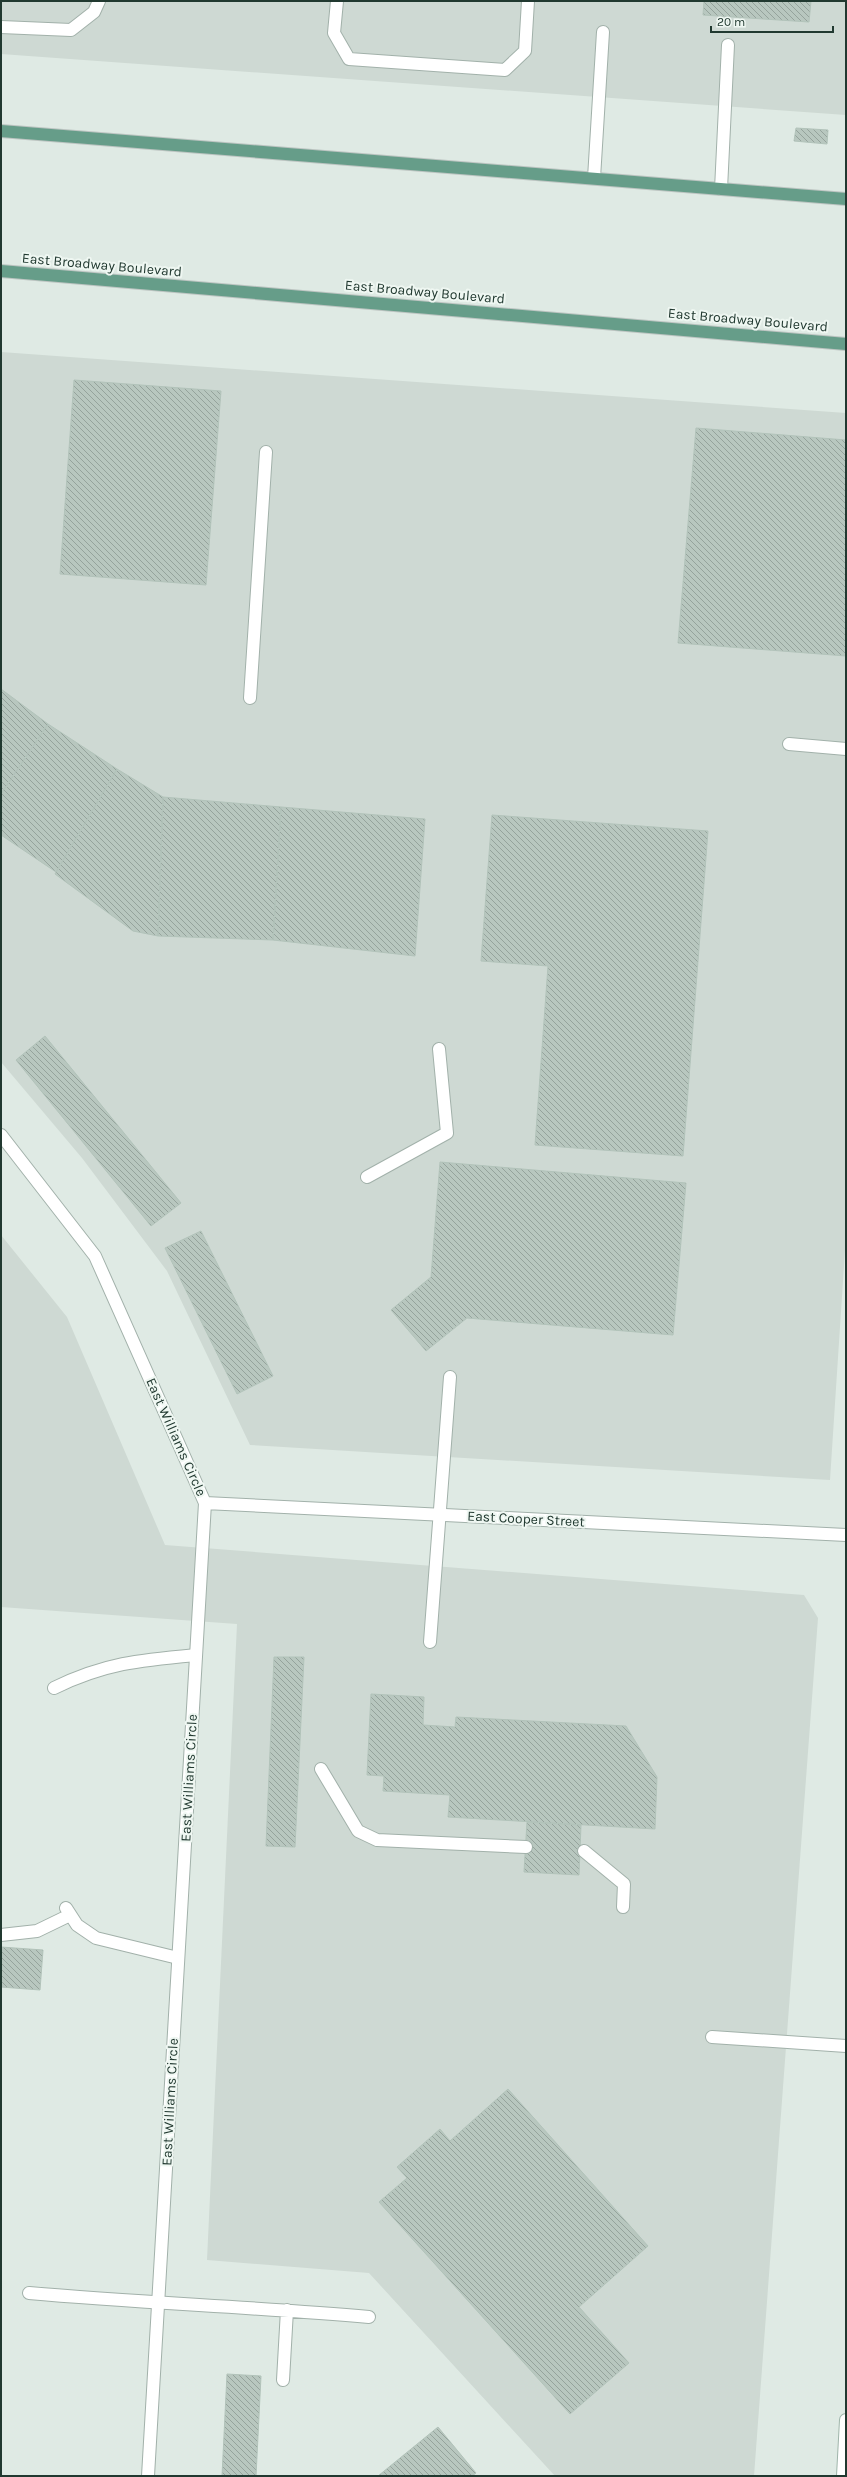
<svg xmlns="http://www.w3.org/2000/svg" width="847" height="2477" viewBox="0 0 847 2477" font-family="Karla,sans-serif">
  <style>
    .built { fill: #ced9d3 }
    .building { fill: url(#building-back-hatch); stroke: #b2c3ba }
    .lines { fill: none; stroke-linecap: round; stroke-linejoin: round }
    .service-casing { stroke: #a2b1aa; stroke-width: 14 }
    .minor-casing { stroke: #a2b1aa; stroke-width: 14 }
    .secondary-casing { stroke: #9fb5aa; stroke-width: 14 }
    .primary-casing { stroke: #bcc4c1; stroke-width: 14 }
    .service { stroke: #fff; stroke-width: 12 }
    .minor { stroke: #fff; stroke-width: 12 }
    .secondary { stroke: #fff; stroke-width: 12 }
    .primary { stroke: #669d89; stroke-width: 12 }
    .labels { text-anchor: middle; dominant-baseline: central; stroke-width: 4; stroke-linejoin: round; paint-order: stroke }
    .street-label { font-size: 14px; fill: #213930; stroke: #eff7f2 }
  </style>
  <defs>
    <pattern id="building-back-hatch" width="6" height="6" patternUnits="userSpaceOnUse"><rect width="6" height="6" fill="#b8c7bf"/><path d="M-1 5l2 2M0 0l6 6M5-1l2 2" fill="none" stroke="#95a39c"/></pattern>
  </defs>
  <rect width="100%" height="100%" fill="#dfeae4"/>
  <path class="built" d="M1,1H846V115L1,54Z
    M1,352L846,413V1235L830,1480L250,1445L167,1271L82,1158L1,1062Z
    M1,1235L67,1317L165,1545L804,1595L818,1618L754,2476H555L369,2273L207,2260L237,1624L1,1607Z"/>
  <path class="building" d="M704,1H811L809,22L703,15Z
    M796,128L828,130L827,144L794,141Z
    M74,380L221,391L206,585L60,574Z
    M696,428L846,440V656L678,643Z
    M1,689L48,724L1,794Z
    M48,724L117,769L56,872L1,835V794Z
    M117,769L163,797L158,936L133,931L55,874Z
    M163,797L281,807L273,940L158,936Z
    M281,807L425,819L415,956L273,940Z
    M492,815L708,831L683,1156L535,1145L548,966L481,961Z
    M45,1036L181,1203L151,1226L16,1060Z
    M440,1162L686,1183L673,1335L467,1318L426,1351L391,1310L431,1277Z
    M201,1231L273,1376L237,1394L165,1248Z
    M274,1657H304L295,1847L266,1846Z
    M371,1694L424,1697L423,1725L455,1727L456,1717L626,1726L657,1777L655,1829L448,1817L450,1795L383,1791L384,1776L367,1775Z
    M527,1822L581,1825L579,1875L524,1872Z
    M1,1947L43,1950L40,1990L1,1987Z
    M508,2089L648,2246L579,2307L629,2363L570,2414L379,2202L407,2178L397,2167L440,2129L450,2141Z
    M227,2374L261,2376L256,2476H222Z
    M438,2427L476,2473L472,2476H378Z"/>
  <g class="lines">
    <defs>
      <path id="service" d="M337,1L334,33L349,59L505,70L525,51L528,1
        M1,27L71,30L94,12L99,1
        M594,178L603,32
        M721,189L728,45
        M250,698L266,452
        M789,744L846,749
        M367,1177L447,1133L439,1049
        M430,1642L450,1377
        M54,1688C105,1663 141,1660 196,1655
        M321,1769L358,1831L377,1840L526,1847
        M584,1851L624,1884L623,1907
        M66,1908L77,1925L96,1938L178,1958
        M1,1935L37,1931L70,1915
        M712,2037L846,2046
        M29,2293C142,2303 256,2307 369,2317
        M283,2380L287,2310"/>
      <path id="minor" d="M1,1135L95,1256L205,1503L148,2476
        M205,1503L846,1535"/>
      <path id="secondary" d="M843,2476L846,2420"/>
      <path id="primary" d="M1,131L846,199
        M1,271L846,344"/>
    </defs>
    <use href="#service" class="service-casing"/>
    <use href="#minor" class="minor-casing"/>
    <use href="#secondary" class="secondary-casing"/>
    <use href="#primary" class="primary-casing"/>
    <use href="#service" class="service"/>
    <use href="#minor" class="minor"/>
    <use href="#secondary" class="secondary"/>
    <use href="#primary" class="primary"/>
  </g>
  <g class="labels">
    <g class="street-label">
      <text transform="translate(102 265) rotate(5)">East Broadway Boulevard</text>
      <text transform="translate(425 292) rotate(5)">East Broadway Boulevard</text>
      <text transform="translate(748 320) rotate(5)">East Broadway Boulevard</text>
      <text transform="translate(176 1437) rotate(66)">East Williams Circle</text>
      <text transform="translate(526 1519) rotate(3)">East Cooper Street</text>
      <text transform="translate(189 1778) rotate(-87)">East Williams Circle</text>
      <text transform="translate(170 2102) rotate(-87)">East Williams Circle</text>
    </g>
  </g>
  <rect width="847" height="2477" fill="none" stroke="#213930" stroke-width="4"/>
  <path d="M711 26v6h122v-6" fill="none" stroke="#213930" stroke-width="2"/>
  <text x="717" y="26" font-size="12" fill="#213930" stroke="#eff7f2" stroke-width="3" paint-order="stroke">20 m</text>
</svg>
